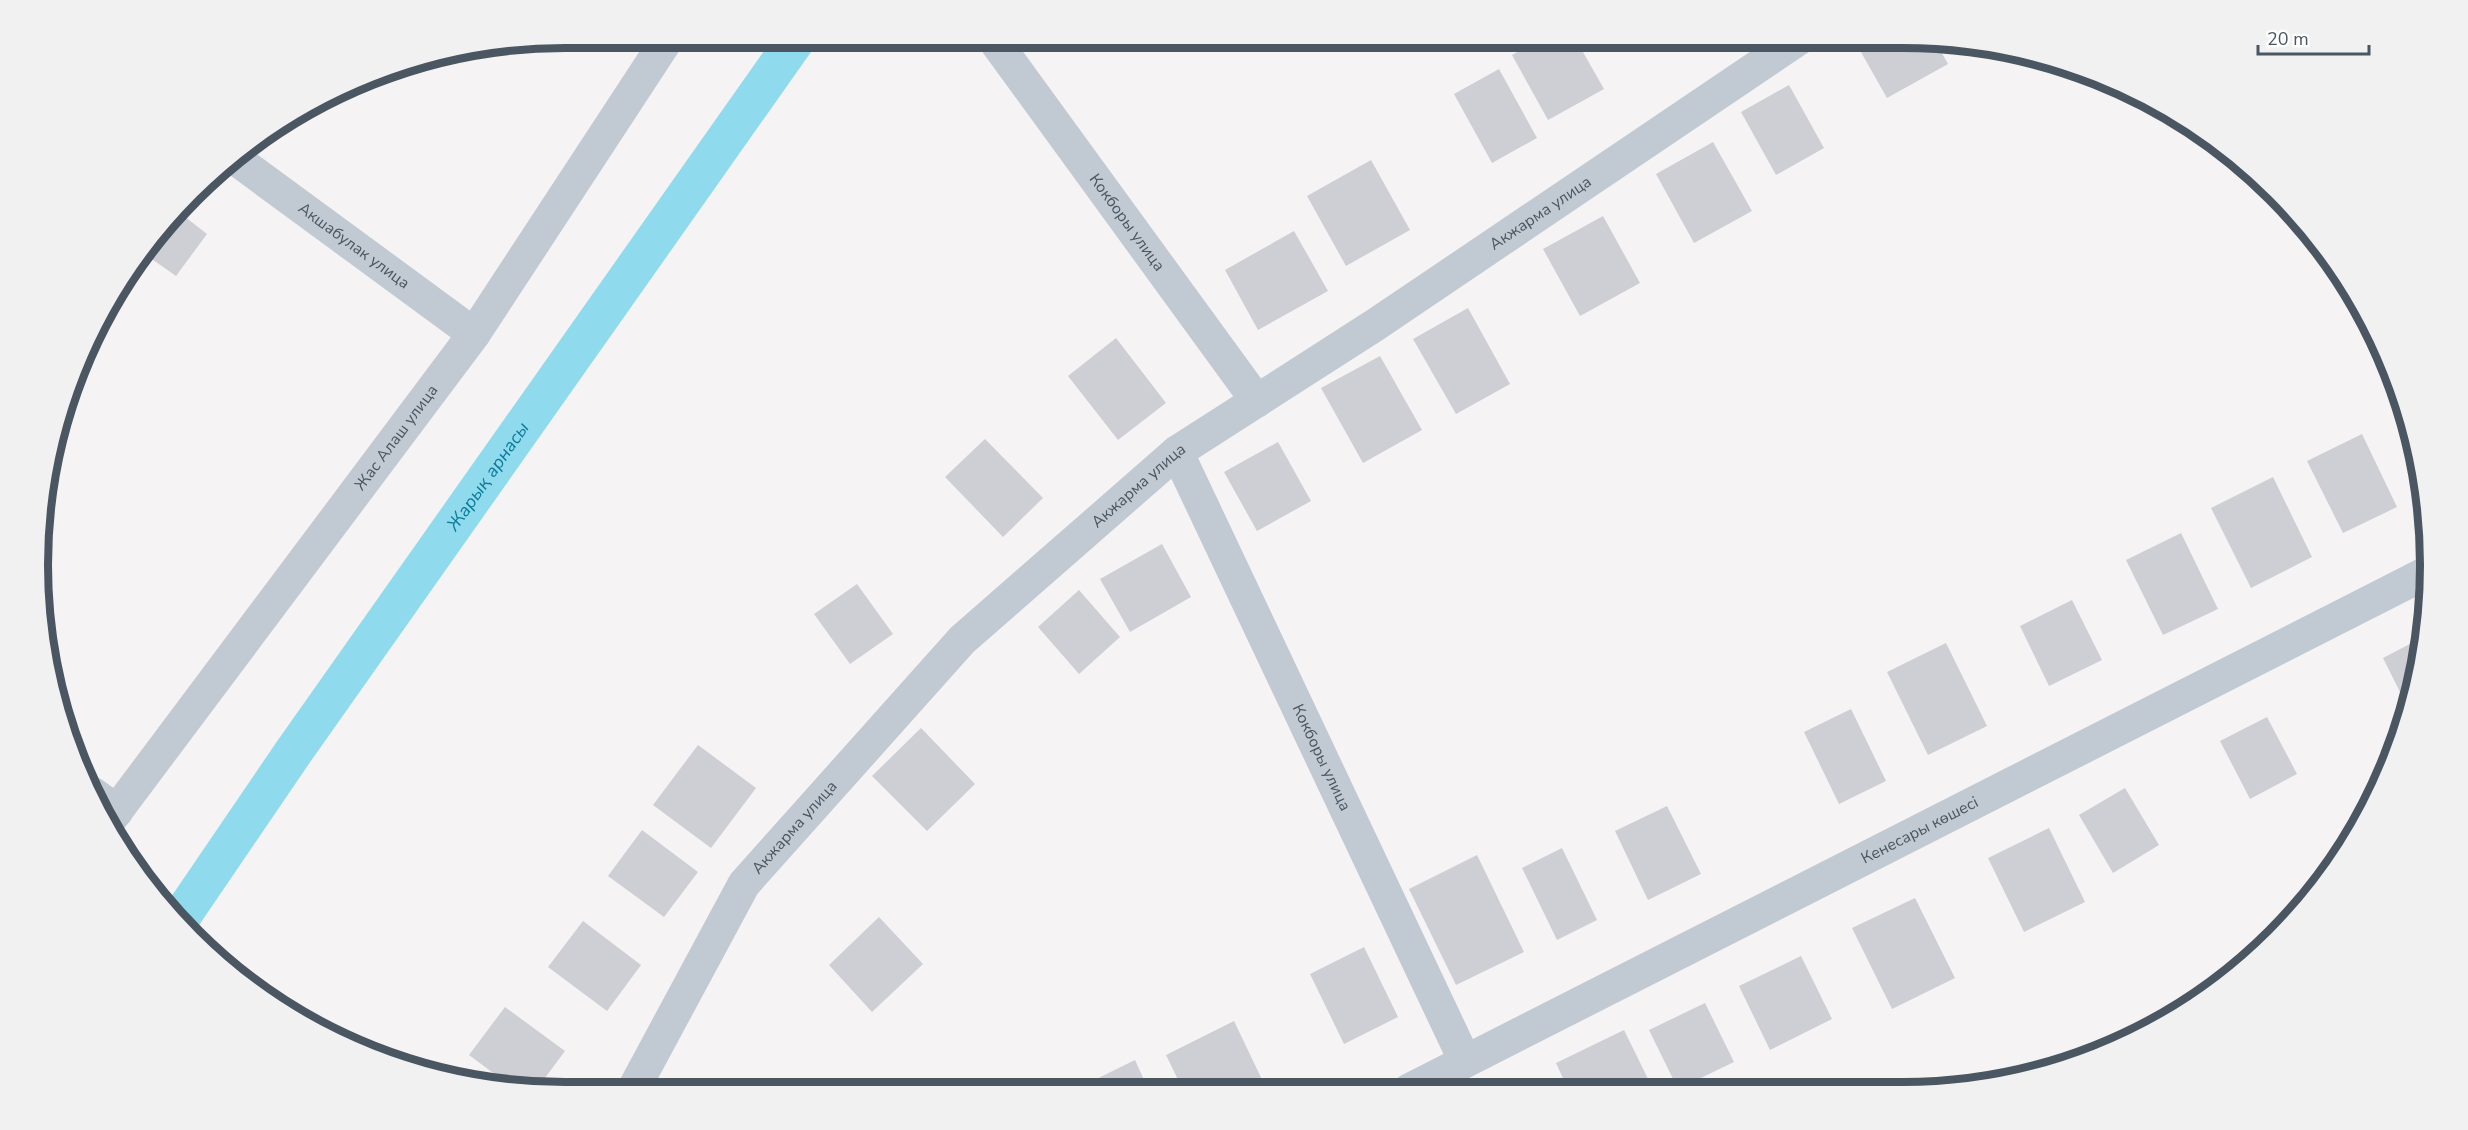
<svg xmlns="http://www.w3.org/2000/svg" width="2468" height="1130" viewBox="0 0 2468 1130" font-family="'Nunito Sans',sans-serif">
  <style>
    .lines { fill: none; stroke-linecap: round; stroke-linejoin: round }
    .canal { stroke: #90daee; stroke-width: 39 }
    .building { fill: #cdcfd5 }
    .street { stroke: #c1cad2; stroke-width: 33 }
    .labels { text-anchor: middle; dominant-baseline: central; stroke-width: 6; stroke-linejoin: round; paint-order: stroke }
    .street-label { font-size: 16px; fill: #4a5661; stroke: #fff }
    .water-label { font-size: 18px; font-style: italic; fill: #0c7c9b; stroke: #fff }
    .rim { fill: none; stroke: #4a5661; stroke-width: 8 }
  </style>
  <rect width="100%" height="100%" fill="#f5f3f3"/>
  <g class="lines">
    <path class="canal" id="s1" d="M181,917L292,754L797,38"/>
  </g>
  <path class="building" d="M1542,38H1575L1604,89L1548,120L1512,55Z
    M1853,38L1935,41L1948,64L1887,98Z
    M1499,69L1537,138L1492,163L1454,94Z
    M1789,85L1824,148L1776,175L1741,112Z
    M1713,142L1752,211L1694,243L1656,174Z
    M1371,160L1410,230L1346,266L1307,196Z
    M180,213L207,234L176,276L146,255Z
    M1603,216L1640,283L1580,316L1543,249Z
    M1294,231L1328,291L1258,330L1225,270Z
    M1468,308L1510,384L1456,414L1413,339Z
    M1116,338L1166,403L1118,440L1068,376Z
    M1380,356L1422,430L1363,463L1321,388Z
    M2362,434L2397,507L2343,533L2307,461Z
    M985,439L1043,498L1003,537L945,477Z
    M1278,442L1311,501L1257,531L1224,472Z
    M2273,477L2312,557L2251,588L2211,508Z
    M2181,533L2218,609L2163,635L2126,560Z
    M1162,544L1191,597L1130,632L1100,579Z
    M857,584L893,634L850,664L814,614Z
    M1079,590L1120,637L1079,674L1038,627Z
    M2072,600L2102,660L2049,686L2020,626Z
    M2423,637L2420,668L2408,708L2383,658Z
    M1946,643L1987,726L1928,755L1887,672Z
    M1851,709L1886,781L1839,804L1804,732Z
    M2267,717L2297,774L2250,799L2220,741Z
    M921,728L975,784L927,831L872,776Z
    M698,745L756,788L711,848L653,805Z
    M2125,788L2159,845L2113,873L2079,815Z
    M1667,806L1701,874L1648,900L1615,831Z
    M2049,828L2085,902L2024,932L1988,858Z
    M642,830L698,872L664,917L608,876Z
    M1562,848L1597,920L1557,940L1522,868Z
    M1477,855L1524,952L1456,985L1409,889Z
    M1915,898L1955,978L1892,1009L1852,928Z
    M879,917L923,964L872,1012L829,965Z
    M583,921L641,965L607,1011L548,967Z
    M1364,947L1398,1017L1344,1044L1310,974Z
    M1801,956L1832,1019L1770,1050L1739,986Z
    M1705,1003L1734,1062L1678,1089L1649,1030Z
    M505,1007L565,1051L536,1090L512,1087L469,1055Z
    M1234,1021L1267,1090H1183L1166,1055Z
    M1624,1030L1653,1089H1568L1556,1063Z
    M1135,1060L1149,1091H1072Z"/>
  <g class="lines">
    <g class="street">
      <path id="s2" d="M1001,38L997,44L1257,401"/>
      <path id="s3" d="M233,157L474,334"/>
      <path id="s4" d="M1177,452L1465,1061"/>
      <path d="M92,793L117,811"/>
      <path id="s5" d="M106,825L474,334L668,38"/>
      <path id="s6" d="M1409,1090L2430,571"/>
      <path id="s7" d="M632,1092L744,884L962,640L1177,452L1375,325L1800,38"/>
    </g>
  </g>
  <g class="labels">
    <g class="street-label">
      <text stroke="none"><textPath href="#s7" startOffset="1284">Акжарма улица</textPath></text>
      <text stroke="none"><textPath href="#s2" startOffset="228">Кокборы улица</textPath></text>
      <text stroke="none"><textPath href="#s3" startOffset="150">Акшабулак улица</textPath></text>
      <text stroke="none"><textPath href="#s5" startOffset="484">Жас Алаш улица</textPath></text>
      <text stroke="none"><textPath href="#s7" startOffset="798">Акжарма улица</textPath></text>
      <text stroke="none"><textPath href="#s4" startOffset="338">Кокборы улица</textPath></text>
      <text stroke="none"><textPath href="#s7" startOffset="312">Акжарма улица</textPath></text>
      <text stroke="none"><textPath href="#s6" startOffset="573">Кенесары көшесі</textPath></text>
    </g>
    <g class="water-label">
      <text stroke="none"><textPath href="#s1" startOffset="537">Жарық арнасы</textPath></text>
    </g>
  </g>
  <path d="M0 0H2468V1130H0ZM565 48H1903A517 517 0 0 1 2420 565V565A517 517 0 0 1 1903 1082H565A517 517 0 0 1 48 565V565A517 517 0 0 1 565 48Z" fill="#f1f1f2" fill-rule="evenodd"/>
  <path class="rim" d="M565 48H1903A517 517 0 0 1 2420 565V565A517 517 0 0 1 1903 1082H565A517 517 0 0 1 48 565V565A517 517 0 0 1 565 48Z"/>
  <path d="M2258 45v9h111v-9" fill="none" stroke="#4a5661" stroke-width="3"/>
  <text x="2267" y="45" font-size="18" fill="#4a5661" stroke="#ffffff" stroke-width="4.5" paint-order="stroke">20 m</text>
</svg>
